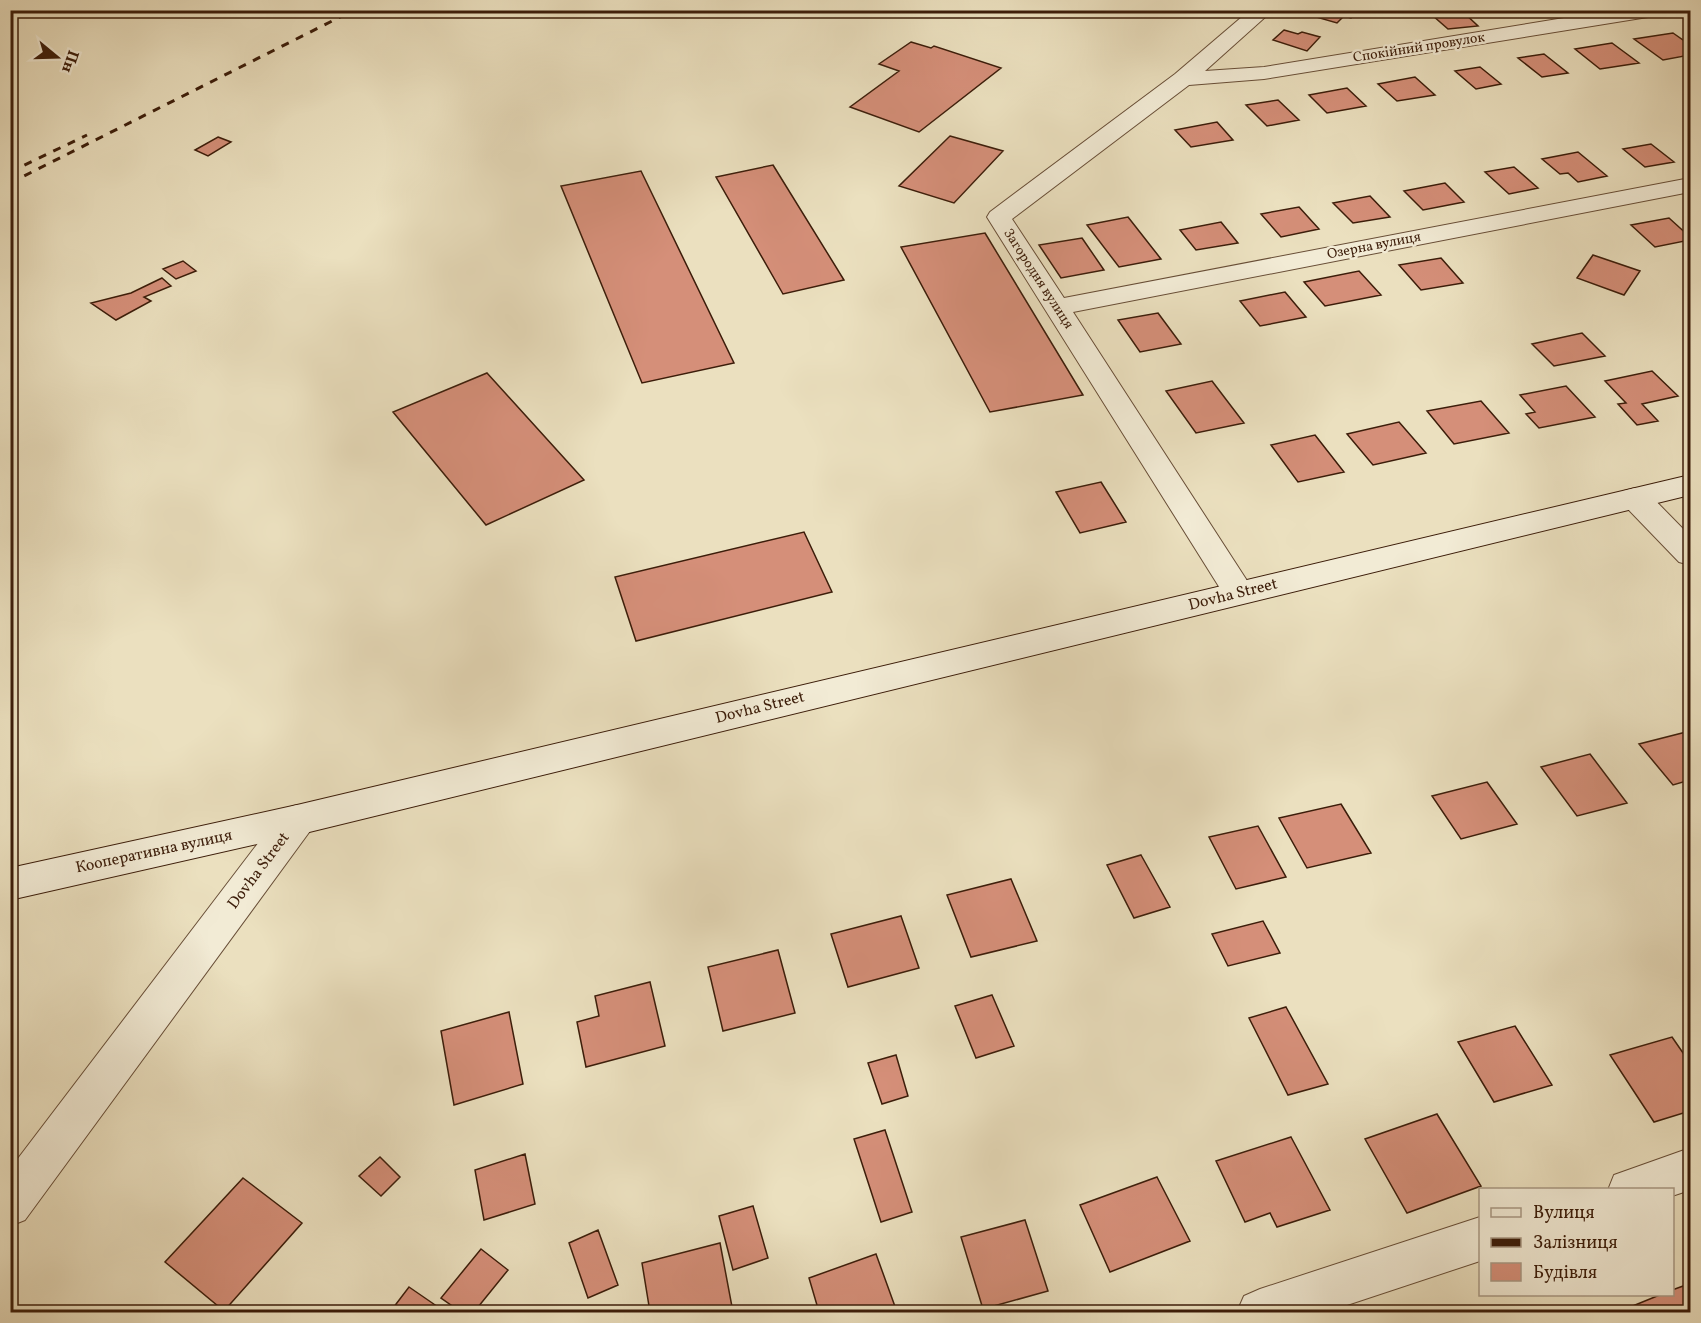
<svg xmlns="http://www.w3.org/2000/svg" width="1701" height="1323" viewBox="0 0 1701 1323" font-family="Vollkorn,serif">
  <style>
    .building { fill: #d58f79; stroke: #3c1d0a; stroke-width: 1.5 }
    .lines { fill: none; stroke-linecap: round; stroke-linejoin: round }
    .street-casing { stroke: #684e37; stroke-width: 2 }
    .secondary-casing { stroke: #3c1d0a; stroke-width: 2 }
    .street { fill: #f2ebd5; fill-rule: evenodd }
    .secondary { fill: #f2ebd5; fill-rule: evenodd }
    .rail { stroke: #3c1d0a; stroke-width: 3; stroke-dasharray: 8 8; stroke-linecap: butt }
    .labels { text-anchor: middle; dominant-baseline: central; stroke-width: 5; stroke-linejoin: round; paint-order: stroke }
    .far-street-label { font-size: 14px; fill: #3c1d0a; stroke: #f2ebd5 }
    .street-label { font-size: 16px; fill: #3c1d0a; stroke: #f2ebd5 }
  </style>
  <rect width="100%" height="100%" fill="#ebe0bf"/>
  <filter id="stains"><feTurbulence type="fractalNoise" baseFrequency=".00333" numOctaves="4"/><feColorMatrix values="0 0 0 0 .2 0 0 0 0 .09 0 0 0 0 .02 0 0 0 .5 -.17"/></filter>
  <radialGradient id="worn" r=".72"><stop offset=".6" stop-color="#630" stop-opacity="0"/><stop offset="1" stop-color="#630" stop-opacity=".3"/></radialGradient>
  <path class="building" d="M1305,10H1352L1358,12L1351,18L1344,16L1337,23L1302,13Z
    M1462,11L1478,26L1448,29L1432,15Z
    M1284,30L1298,34L1302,32L1320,37L1307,51L1273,40Z
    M1673,33L1690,45V55L1663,60L1634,39Z
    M911,42L931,48L934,46L1001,68L919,132L850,107L899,71L879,64Z
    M1612,43L1639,63L1600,69L1575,49Z
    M1544,54L1568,73L1542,77L1518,58Z
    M1480,67L1501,84L1476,89L1455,71Z
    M1415,77L1435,95L1397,101L1378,84Z
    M1347,88L1366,106L1327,113L1309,95Z
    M1278,100L1299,120L1267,126L1246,105Z
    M1217,122L1233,140L1191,147L1175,130Z
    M950,136L1003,151L954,203L899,186Z
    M218,137L231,142L208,156L195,150Z
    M1651,144L1674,162L1645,167L1623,149Z
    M1578,152L1607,176L1578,182L1568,173L1560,174L1542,159Z
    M773,165L844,280L783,294L716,177Z
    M1514,167L1538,188L1509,194L1485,172Z
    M641,171L734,363L642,383L561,186Z
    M1445,183L1464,202L1423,210L1404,191Z
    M1370,196L1390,217L1353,223L1333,203Z
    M1299,207L1319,229L1281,237L1261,214Z
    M1128,217L1161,259L1119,267L1087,225Z
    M1669,218L1690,237V240L1655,247L1631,225Z
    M1221,222L1238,243L1196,250L1180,230Z
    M985,233L1083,395L990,412L901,247Z
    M1082,238L1104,270L1061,278L1039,245Z
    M1593,255L1640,271L1624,295L1577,278Z
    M1441,258L1463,283L1421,290L1399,265Z
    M183,261L196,271L176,279L163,269Z
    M1359,271L1381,295L1325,306L1304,282Z
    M162,278L171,286L144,297L151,301L116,320L91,303L131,293Z
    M1285,292L1306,317L1260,326L1240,301Z
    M1158,313L1181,344L1140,352L1118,320Z
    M1582,333L1605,356L1554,366L1532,344Z
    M1652,371L1678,396L1642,404L1658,421L1637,425L1618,404L1626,403L1605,381Z
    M487,373L584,480L486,525L393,412Z
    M1212,381L1244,423L1196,433L1166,391Z
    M1566,386L1595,417L1539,428L1526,414L1535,412L1520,395Z
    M1481,401L1509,433L1454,444L1427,411Z
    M1399,422L1426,453L1373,465L1347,434Z
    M1315,435L1344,472L1298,482L1271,445Z
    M1101,482L1126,522L1080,533L1056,492Z
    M804,532L832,592L636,641L615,577Z
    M1690,731V780L1673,785L1639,744Z
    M1590,754L1627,803L1577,816L1541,767Z
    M1487,782L1517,824L1461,839L1432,796Z
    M1341,804L1371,853L1307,868L1279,818Z
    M1258,826L1286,877L1236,889L1209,837Z
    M1141,855L1170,907L1134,918L1107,865Z
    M1011,879L1037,941L971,957L947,895Z
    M901,916L919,968L848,987L831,934Z
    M1263,921L1280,953L1228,966L1212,934Z
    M778,950L795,1013L723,1031L708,967Z
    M650,982L665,1046L586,1067L577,1022L599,1016L595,996Z
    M992,995L1014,1046L976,1058L955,1006Z
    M1286,1007L1328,1084L1288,1095L1249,1018Z
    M509,1012L523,1084L454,1105L441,1031Z
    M1515,1026L1552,1085L1494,1102L1458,1042Z
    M1672,1037L1690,1063V1111L1654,1122L1610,1055Z
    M896,1055L908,1096L882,1104L868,1063Z
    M1437,1114L1481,1186L1407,1213L1365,1139Z
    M885,1130L912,1212L881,1222L854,1139Z
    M1291,1137L1330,1210L1277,1227L1270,1213L1245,1222L1216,1161Z
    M525,1154L535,1204L484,1220L475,1170Z
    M380,1157L400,1177L381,1196L359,1176Z
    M1157,1177L1190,1241L1110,1272L1080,1205Z
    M243,1178L302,1223L224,1311L165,1262Z
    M753,1206L768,1258L733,1270L719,1216Z
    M1025,1220L1048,1291L983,1309L961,1237Z
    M598,1230L618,1285L588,1298L569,1243Z
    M720,1243L733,1312H650L642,1263Z
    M481,1249L508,1270L474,1312H461L441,1298Z
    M876,1254L897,1312H819L809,1278Z
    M1686,1285L1690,1291V1312H1618L1662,1294H1672V1290Z
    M409,1287L441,1309L438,1312H390Z"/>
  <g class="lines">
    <defs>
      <path id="street" d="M1250,10H1273L1205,71L1264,67L1613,10H1664L1661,14L1654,16L1264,79L1189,85L1012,219L1064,298L1690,178V192L1073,312L1255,593L1250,601L1239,604L1228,601L987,217L990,212L1175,74Z
        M1635,488L1646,491L1690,536V565L1679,562L1624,505L1620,498L1624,491Z
        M297,805L310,809L315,820L310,831L25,1220L10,1226V1169L284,809Z
        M1690,1148V1190L1672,1196V1190H1608L1614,1175Z
        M1480,1217V1261L1326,1312H1237L1244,1296L1260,1289Z"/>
      <path id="secondary" d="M1690,475V495L297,835L10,900V868L297,805Z"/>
    </defs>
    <use href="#street" class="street-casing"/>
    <use href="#secondary" class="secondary-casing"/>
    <use href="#street" class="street"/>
    <use href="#secondary" class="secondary"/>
    <path class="rail" d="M10,172L87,135
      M10,183L354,10"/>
  </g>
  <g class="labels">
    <g class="far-street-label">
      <text transform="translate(1419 48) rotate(-9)">Спокійний провулок</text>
      <text transform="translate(1374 246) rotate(-11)">Озерна вулиця</text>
      <text transform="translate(1038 279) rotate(57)">Загородня вулиця</text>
    </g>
    <g class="street-label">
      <text transform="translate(1233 595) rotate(-14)">Dovha Street</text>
      <text transform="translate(760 708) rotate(-14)">Dovha Street</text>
      <text transform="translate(154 852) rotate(-12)">Кооперативна вулиця</text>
      <text transform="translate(259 871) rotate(-53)">Dovha Street</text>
    </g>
  </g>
  <rect width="1701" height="1323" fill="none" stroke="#ebe0bf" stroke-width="36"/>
  <rect x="12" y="12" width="1677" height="1299" fill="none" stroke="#3c1d0a" stroke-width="3"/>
  <rect x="18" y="18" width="1665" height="1287" fill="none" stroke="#3c1d0a" stroke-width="1.5"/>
  <rect x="1479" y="1188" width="195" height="108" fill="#f2ebd5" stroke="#a99984" stroke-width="1.5"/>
  <rect x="1491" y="1208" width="30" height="9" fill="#f2ebd5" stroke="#a99984" stroke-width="1.5"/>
  <text x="1533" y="1218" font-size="18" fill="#3c1d0a">Вулиця</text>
  <rect x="1491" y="1238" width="30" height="9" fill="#3c1d0a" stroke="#a99984" stroke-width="1.5"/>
  <text x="1533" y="1248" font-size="18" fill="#3c1d0a">Залізниця</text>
  <rect x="1491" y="1263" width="30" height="18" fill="#d58f79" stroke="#a99984" stroke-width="1.5"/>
  <text x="1533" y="1278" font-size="18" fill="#3c1d0a">Будівля</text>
  <g transform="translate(57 57) rotate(109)" stroke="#f2ebd5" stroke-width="4.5" paint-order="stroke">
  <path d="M0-4.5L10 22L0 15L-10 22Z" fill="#3c1d0a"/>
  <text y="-9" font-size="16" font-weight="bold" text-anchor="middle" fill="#3c1d0a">Пн</text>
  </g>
  <rect width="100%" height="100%" filter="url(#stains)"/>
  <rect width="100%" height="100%" fill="url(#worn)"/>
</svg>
